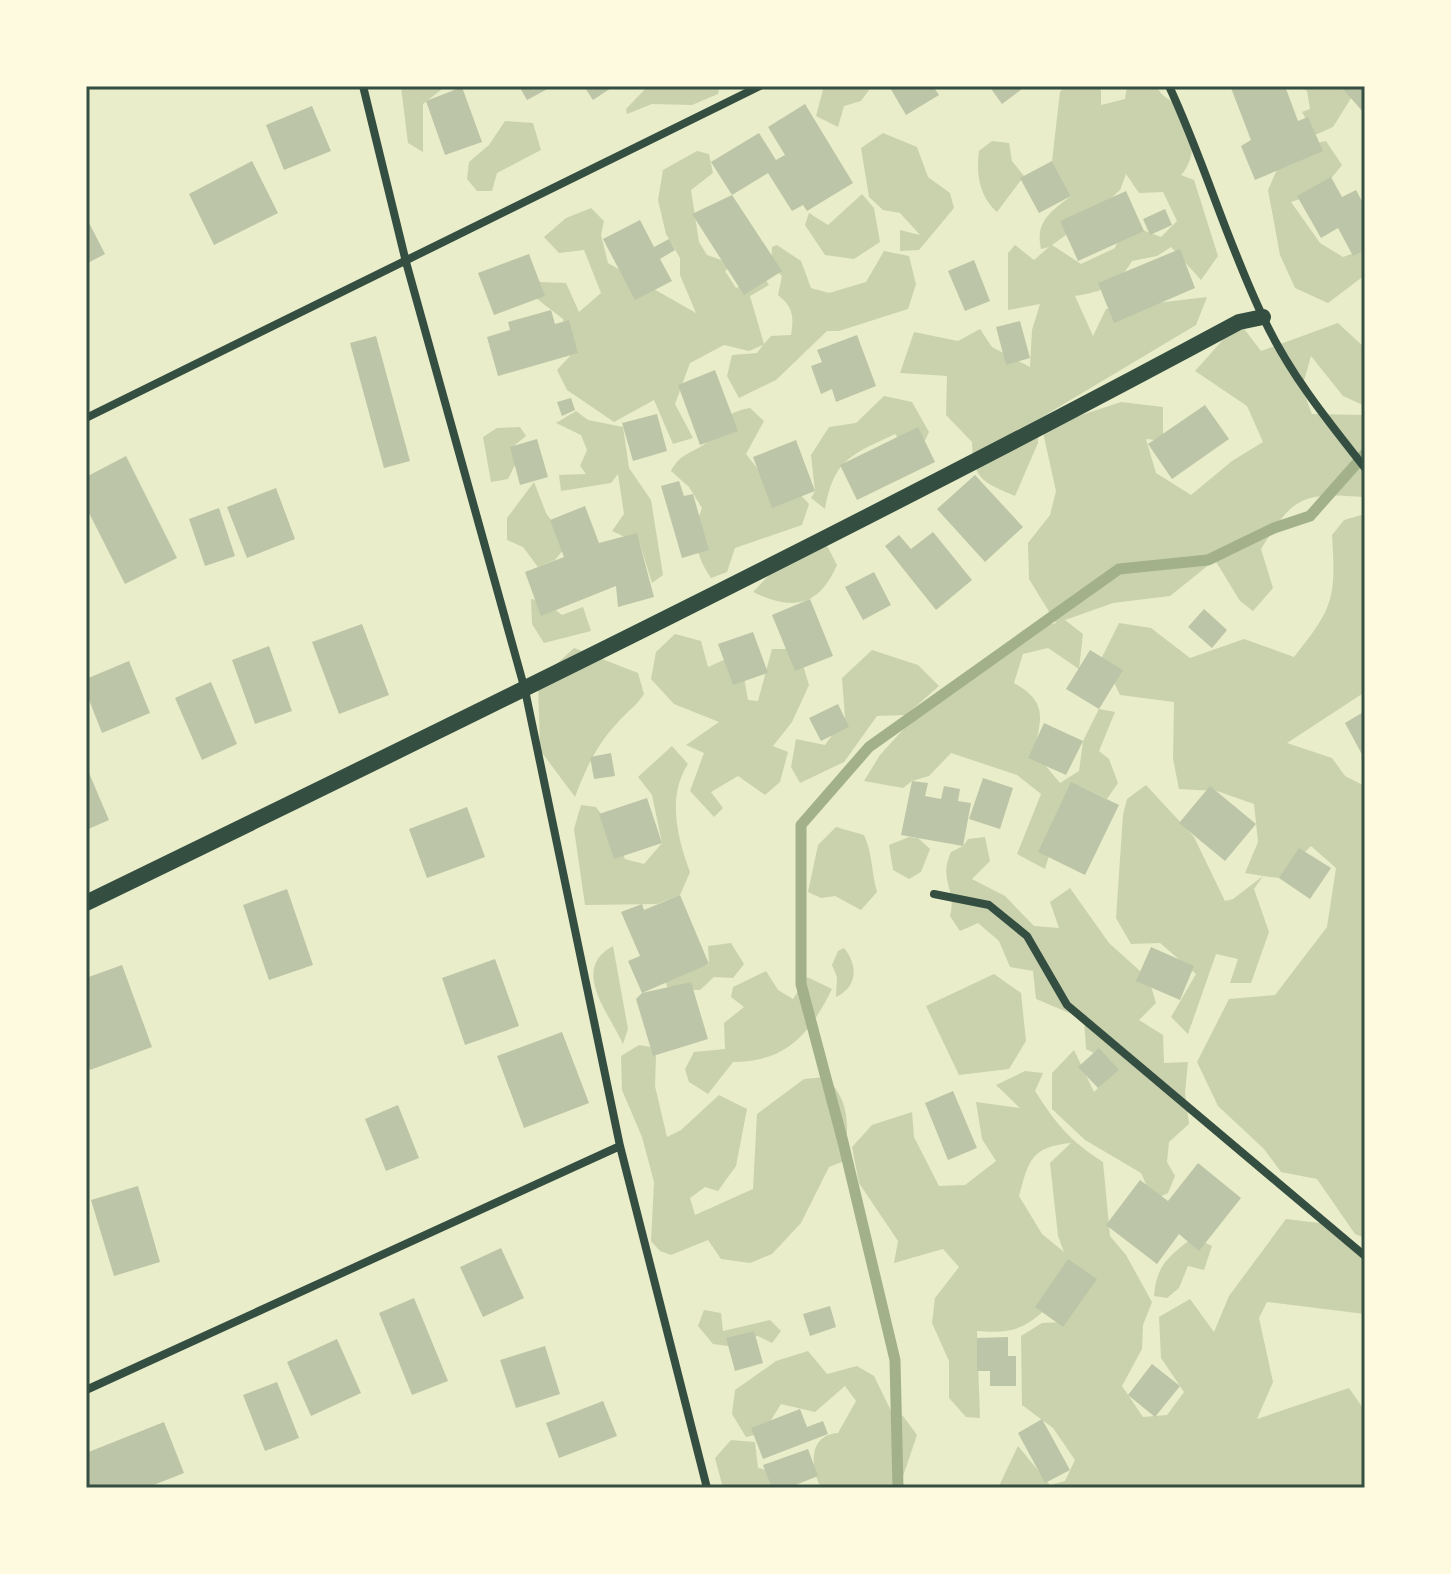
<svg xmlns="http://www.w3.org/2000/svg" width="1451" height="1574" viewBox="0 0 1451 1574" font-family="'PT Serif',serif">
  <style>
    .green { fill: #cad2ad; fill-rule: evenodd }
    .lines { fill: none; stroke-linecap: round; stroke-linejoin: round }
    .stream { stroke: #a3b18a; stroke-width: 11 }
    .building { fill: #bcc5a7 }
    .minor { stroke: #344e41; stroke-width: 8 }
    .secondary { stroke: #344e41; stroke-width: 16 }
    .neatline { fill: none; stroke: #344e41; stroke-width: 3 }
  </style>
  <rect width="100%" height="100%" fill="#e9edc9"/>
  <path class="green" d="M446,86L423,104V152L408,143L401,87Z
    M648,86H720L718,94L692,105L652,104L627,114L626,109Z
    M824,86H872L861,101L844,106L838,127L816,116Z
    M1065,86H1101V105L1125,99L1127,86H1156C1162,97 1166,96 1174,104C1194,122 1199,156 1181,175L1194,180L1218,256L1201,280L1171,247L1157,256L1132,261C1117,286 1102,292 1075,296L1093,336L1106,309L1207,297L1196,325L1037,420L1038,443L1015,496C983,482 973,480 972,442L946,415L947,376L900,373L914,332L958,341L980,329L992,347L1030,367L1032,330L1040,304L1008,310V253L1015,245L1034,260L1049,247L1041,249C1035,222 1050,212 1071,196L1052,161L1060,92ZM1126,174L1139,193L1163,192L1177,221L1161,237L1124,223L1115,248L1081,264L1052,245L1091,217L1120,190Z
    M1298,86H1350L1353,95L1333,127L1315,135L1302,112L1310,109L1307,91Z
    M505,121L533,123L541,150L497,173L492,191H477L467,179L469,162L489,145Z
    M883,133L917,147L928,177L950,193L954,208L919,250L900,251V230L920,235L900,213L883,210L869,197L861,148Z
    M992,141L1009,143L1012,161L1024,176L997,212C979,196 976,174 979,151Z
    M1326,141L1342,165L1320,192L1291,202L1320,243L1343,257L1365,249V275L1328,303L1295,288L1280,255L1268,190L1286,149Z
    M697,151L709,154L713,173L691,190L699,242L707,255L733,264L725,271L736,288L764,277L769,285L750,296L764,344L771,336L791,335C794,316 793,307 778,295L782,276L771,266L772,247L777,245L801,261L811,288L829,293L866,282L884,251L909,256L916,284L908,309L839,331H827L776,380L739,398L727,376L732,355L757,353L763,345L749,351L724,345L690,363L675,404L693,438L673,444L654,400L614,422L567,390L557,370L570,356L563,319L536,298L540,282L566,283L579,312L601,293L584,250L559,253L544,237L566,218L591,208L604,221L601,235L608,263L696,313L680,275V258L666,234L658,200L663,170Z
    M862,194L874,208L880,242L854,259L825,255L805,225L809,213L828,225Z
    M1239,322L1261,351L1338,323L1365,348V406L1343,396L1311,356L1302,388L1312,414L1365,415L1364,497C1301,492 1294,496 1261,549L1273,588L1253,611L1240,601L1215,560L1170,596L1113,603L1065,620L1083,634L1079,669L1048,648L1023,654L1014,683C1049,703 1041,718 1034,752L1060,783L1079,771L1083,741L1099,709L1115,712L1099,751L1109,759L1118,783L1107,799L1079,786L1058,826L1045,869L1017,854L1041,794L1017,775L951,753L929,776L912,781L903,788L864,781L880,755L921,710L1024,631L1056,623L1029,579L1028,543L1050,515L1056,491L1042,428L1121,402L1163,407V441L1146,439L1156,473L1191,495L1232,461L1263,442L1247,406L1195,371Z
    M884,396L912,402L929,432L922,447L907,451L895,434C851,455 834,459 825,509L811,498L815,491L811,455L829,427L856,423Z
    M750,408L764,421L746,454L768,482L794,488L809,504L802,525L735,548L727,572L711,578C695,555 692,534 702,508L689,487L671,471C679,456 686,455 700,447C721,437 713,414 750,408Z
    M576,411L588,420L623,427L629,468L651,500L663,575L652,583L640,544L612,531L624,514L618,474L611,483L561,491L559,475L586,474L580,466L587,450L581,435L556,423Z
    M520,427L526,436L515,445V465L508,479L491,482L483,437L497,428Z
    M534,482L546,513L568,544L555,560L538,567L523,547L507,540V518Z
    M1365,514V692L1287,743L1332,758L1345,776L1365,786V1238L1355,1234L1317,1179L1281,1172L1264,1149L1218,1106L1197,1062L1229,999L1275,995L1327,927L1336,868L1311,846L1279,878L1263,876L1254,889L1269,932L1251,983H1230L1238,959L1216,954L1188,1034L1171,1017L1196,974L1160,943L1131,944L1116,918L1123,815L1127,799L1146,785L1194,837L1225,901L1233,899L1263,876L1245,873L1258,842L1254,804L1217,791L1179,789L1173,759L1174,702L1120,695L1102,657L1119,623L1151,628L1190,658L1244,639L1294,657C1334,607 1336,598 1332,535L1344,520Z
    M822,536L837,565C819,607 792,611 753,592L798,545Z
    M531,599L544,601L562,615L583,607L591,631L544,643L532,624Z
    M675,634L701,641L708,667L726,659L743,672L748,700L758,701L772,649H798L809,685L792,722L773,746L788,752L780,782L765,795L738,776L711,792L723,808L714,817L690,791L704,753L686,745L719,722L674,704L651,679L656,652Z
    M574,648L638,673L644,694C636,706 628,711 619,721C597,744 586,768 575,797L540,750L538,681Z
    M872,650L918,665L939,686L906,715L877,716L844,762L800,783L791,767L796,739L825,745L845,718L842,678Z
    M672,746L688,764C667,796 677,837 690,872L680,895L657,904L585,905L574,829L581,805L596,807L615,833L625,859L644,864L662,843L652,795L638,777Z
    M836,827L864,835C873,855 871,871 877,892L861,910L835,896L821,898L808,892L818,845Z
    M909,837L918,838L930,849L921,872L909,879L893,870L889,845Z
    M985,837L990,861L972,879L1005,896L1034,926L1059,928L1050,902L1070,888L1109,943L1149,979L1156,1003L1139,1020L1163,1035L1164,1063L1188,1062L1185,1093L1189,1124L1169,1142L1167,1162L1175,1176L1168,1193L1153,1200L1141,1173L1085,1140L1052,1109V1073L1074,1050L1094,1092L1107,1079L1104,1058L1086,1049L1084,1019L1036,999L1033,971L1010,967L999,941L978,923L960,931L950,916C957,889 938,881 951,852L963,846L968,839Z
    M731,943L744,964L733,978L714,977L700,990L668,989L661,970L709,965L708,946Z
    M613,946L628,1029L623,1044C609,1013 570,969 613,946Z
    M844,948C858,965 858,987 836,997L837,977L832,965L838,951Z
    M766,971L778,990L793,999L807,977L832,989C810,1034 786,1062 733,1062L708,1094L689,1082L685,1069L694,1052L725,1049L724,1023L744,1007L731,997L733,987Z
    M994,974L1021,993L1026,1041L1009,1069L959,1075L926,1006Z
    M639,1045L651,1047L656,1056L655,1086L667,1137L681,1130L719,1095L747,1109L736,1166L718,1191L705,1187L690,1198L695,1215L753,1189L757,1114L804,1079L825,1077C851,1100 849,1128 844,1161L829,1167L801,1223L772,1254L750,1263L721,1259L708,1240L671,1255L660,1251L651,1241L654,1182L642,1137L622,1090L621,1056Z
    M1025,1071L1043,1073L1035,1091C1056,1124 1071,1142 1103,1162L1110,1236L1126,1255L1152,1302L1143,1325L1142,1349L1122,1386L1143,1417L1167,1415L1184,1392L1161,1358L1159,1317L1190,1299L1214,1332L1229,1296L1286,1219L1327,1224L1365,1256V1314L1267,1302L1259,1318L1273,1382L1257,1419L1349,1388L1365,1411V1488H998L1018,1446L1050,1485L1065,1481L1075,1460L1053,1428L1022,1405L1021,1336L1042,1323L1063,1322L1053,1303C1024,1329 1015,1334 977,1331L980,1418L966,1417L949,1398V1361L932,1323L935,1298L959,1267L943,1249L894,1263L898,1241L859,1183L852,1147L872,1125L912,1112L914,1137L939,1186L965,1185L996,1161L982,1139L976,1102L1020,1108L996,1085ZM1071,1143L1050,1163L1058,1236L1064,1252L1042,1234L1019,1196C1029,1160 1031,1147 1071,1143Z
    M1193,1237L1212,1246L1204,1270L1188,1266L1179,1288L1167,1298L1154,1296C1157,1263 1169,1257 1193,1237Z
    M704,1310L721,1313L723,1331L770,1320L781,1331L772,1343L758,1336L742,1338L736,1347L713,1344L698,1326Z
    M808,1351L827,1374L857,1366L874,1376L891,1411L903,1416L917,1435L899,1488H821C811,1469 807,1435 838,1433L856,1401L845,1386L815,1412L781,1404L763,1433L746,1437L732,1414L735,1390L776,1361Z
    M731,1440L755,1442L758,1468L767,1470L782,1488H723L715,1458Z"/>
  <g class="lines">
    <path class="stream" d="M898,1488L895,1360L843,1142L801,984V825L869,747L1119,569L1208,560L1274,528L1310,516L1365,454"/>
  </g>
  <path class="building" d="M519,86H553L527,100Z
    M584,86H614L593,100Z
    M889,86H933L939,95L906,115Z
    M989,86H1026L1002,104Z
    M1237,86H1285L1298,121L1308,117L1323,151L1255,180L1241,146L1251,140L1231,88Z
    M1340,86H1365V114Z
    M462,87L482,142L445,155L426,101Z
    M805,104L853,183L807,211L803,205L792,211L768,173L732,195L782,271L744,295L692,214L732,195L711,162L759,133L776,160L785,155L768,127Z
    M312,106L331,151L284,170L266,125Z
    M252,161L278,213L214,245L189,194Z
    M1052,161L1071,196L1039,213L1020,178Z
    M1331,177L1342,197L1356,190L1365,207V250L1353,256L1338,228L1321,238L1297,196Z
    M1126,191L1144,231L1078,261L1060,221Z
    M1165,209L1172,225L1150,235L1143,219Z
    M86,217L105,254L86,264Z
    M640,220L654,247L669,239L675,250L660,259L672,281L635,300L603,239Z
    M1180,249L1195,288L1114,323L1098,283Z
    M529,254L545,296L494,315L478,273Z
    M974,260L990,301L965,311L948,271Z
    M551,310L555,324L569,320L578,353L498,376L487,337L510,330L508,322Z
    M1020,321L1030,358L1006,365L996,327Z
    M857,335L876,386L836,402L832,389L821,394L811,366L822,362L817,350Z
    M376,336L410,461L384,468L350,343Z
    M715,370L738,431L700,445L678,385Z
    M571,398L575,410L562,416L557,402Z
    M1205,405L1229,439L1172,479L1148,444Z
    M657,414L667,451L633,461L622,423Z
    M918,427L935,462L857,500L840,465Z
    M537,439L548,477L520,485L510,447Z
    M796,440L815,491L772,508L753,457Z
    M126,456L177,558L125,584L86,507V477Z
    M975,475L1023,527L985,562L937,509Z
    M679,481L684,496L693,494L709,550L682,558L661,486Z
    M276,488L295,539L247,558L227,507Z
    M585,506L599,543L637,533L654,597L618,607L616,586L541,616L525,572L564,557L550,520Z
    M219,508L235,556L205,566L189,519Z
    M933,532L972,580L936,610L885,546L899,535L911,549Z
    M874,572L891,605L863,620L845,587Z
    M810,599L833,656L795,671L772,615Z
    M1204,609L1227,630L1212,648L1188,627Z
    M362,624L389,695L339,714L312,642Z
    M753,632L768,673L733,685L718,644Z
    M269,646L292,711L255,724L232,660Z
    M1090,650L1123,670L1099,709L1066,689Z
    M129,661L150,713L102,733L86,692V679Z
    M211,682L237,744L202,760L175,698Z
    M838,704L849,727L821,741L809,718Z
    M1365,711V760L1345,723Z
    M1044,723L1083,741L1066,775L1028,758Z
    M611,753L615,776L594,779L590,757Z
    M89,773L109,820L86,830V774Z
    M983,778L1013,788L1000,829L969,819Z
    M912,781L928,783L925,796L941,799L944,786L960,789L958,801L971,803L963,846L901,835Z
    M1071,782L1119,805L1085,875L1038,852Z
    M1210,786L1256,824L1225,861L1179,823Z
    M647,798L662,843L614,859L599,814Z
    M467,807L485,857L427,878L409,829Z
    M1299,848L1331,868L1310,899L1279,878Z
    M287,889L313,965L269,980L243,905Z
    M680,895L709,964L642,993L628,961L640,956L621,912L642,904L644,910Z
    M1151,947L1194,966L1180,1000L1136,981Z
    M495,959L519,1026L465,1045L442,978Z
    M122,965L152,1047L90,1070L86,1059V978Z
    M691,982L708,1039L653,1056L636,999L642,993Z
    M562,1032L589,1103L524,1128L497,1056Z
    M1099,1048L1119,1070L1098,1088L1078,1067Z
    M953,1091L977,1148L948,1160L925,1103Z
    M398,1105L419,1158L386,1171L365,1119Z
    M1198,1163L1241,1198L1199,1251L1179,1234L1157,1264L1106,1225L1140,1180L1168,1201Z
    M138,1186L160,1262L114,1276L91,1200Z
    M501,1248L524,1298L483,1317L460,1267Z
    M1068,1259L1097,1279L1063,1327L1035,1307Z
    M414,1298L448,1381L412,1395L379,1313Z
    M830,1306L836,1327L810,1336L803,1314Z
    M754,1331L763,1363L735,1371L726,1338Z
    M1008,1337V1356H1016V1386H990V1371H977V1338Z
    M337,1339L361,1393L311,1416L287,1362Z
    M545,1346L560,1394L516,1408L500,1360Z
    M1152,1364L1180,1386L1155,1417L1128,1395Z
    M277,1382L299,1438L265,1451L243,1395Z
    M603,1401L617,1436L559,1458L546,1423Z
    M800,1409L807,1427L823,1421L828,1434L763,1459L751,1428Z
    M1042,1419L1070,1470L1045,1483L1018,1433Z
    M164,1422L184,1473L146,1488H86V1453Z
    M808,1449L818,1476L788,1488H772L763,1465Z"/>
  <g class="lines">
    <path class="minor" d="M363,86L406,262L525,690L620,1146L707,1488
      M1169,86C1204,161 1227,242 1263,317C1289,373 1327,420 1365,468
      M86,418L760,86
      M934,894L989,905L1027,936L1067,1005L1365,1256
      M86,1390L620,1146"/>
    <path class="secondary" d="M86,903C473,715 860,526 1239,322L1263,317"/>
  </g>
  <rect width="1451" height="1574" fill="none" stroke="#fefae0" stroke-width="176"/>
  <rect x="88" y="88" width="1275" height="1398" class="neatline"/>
</svg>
